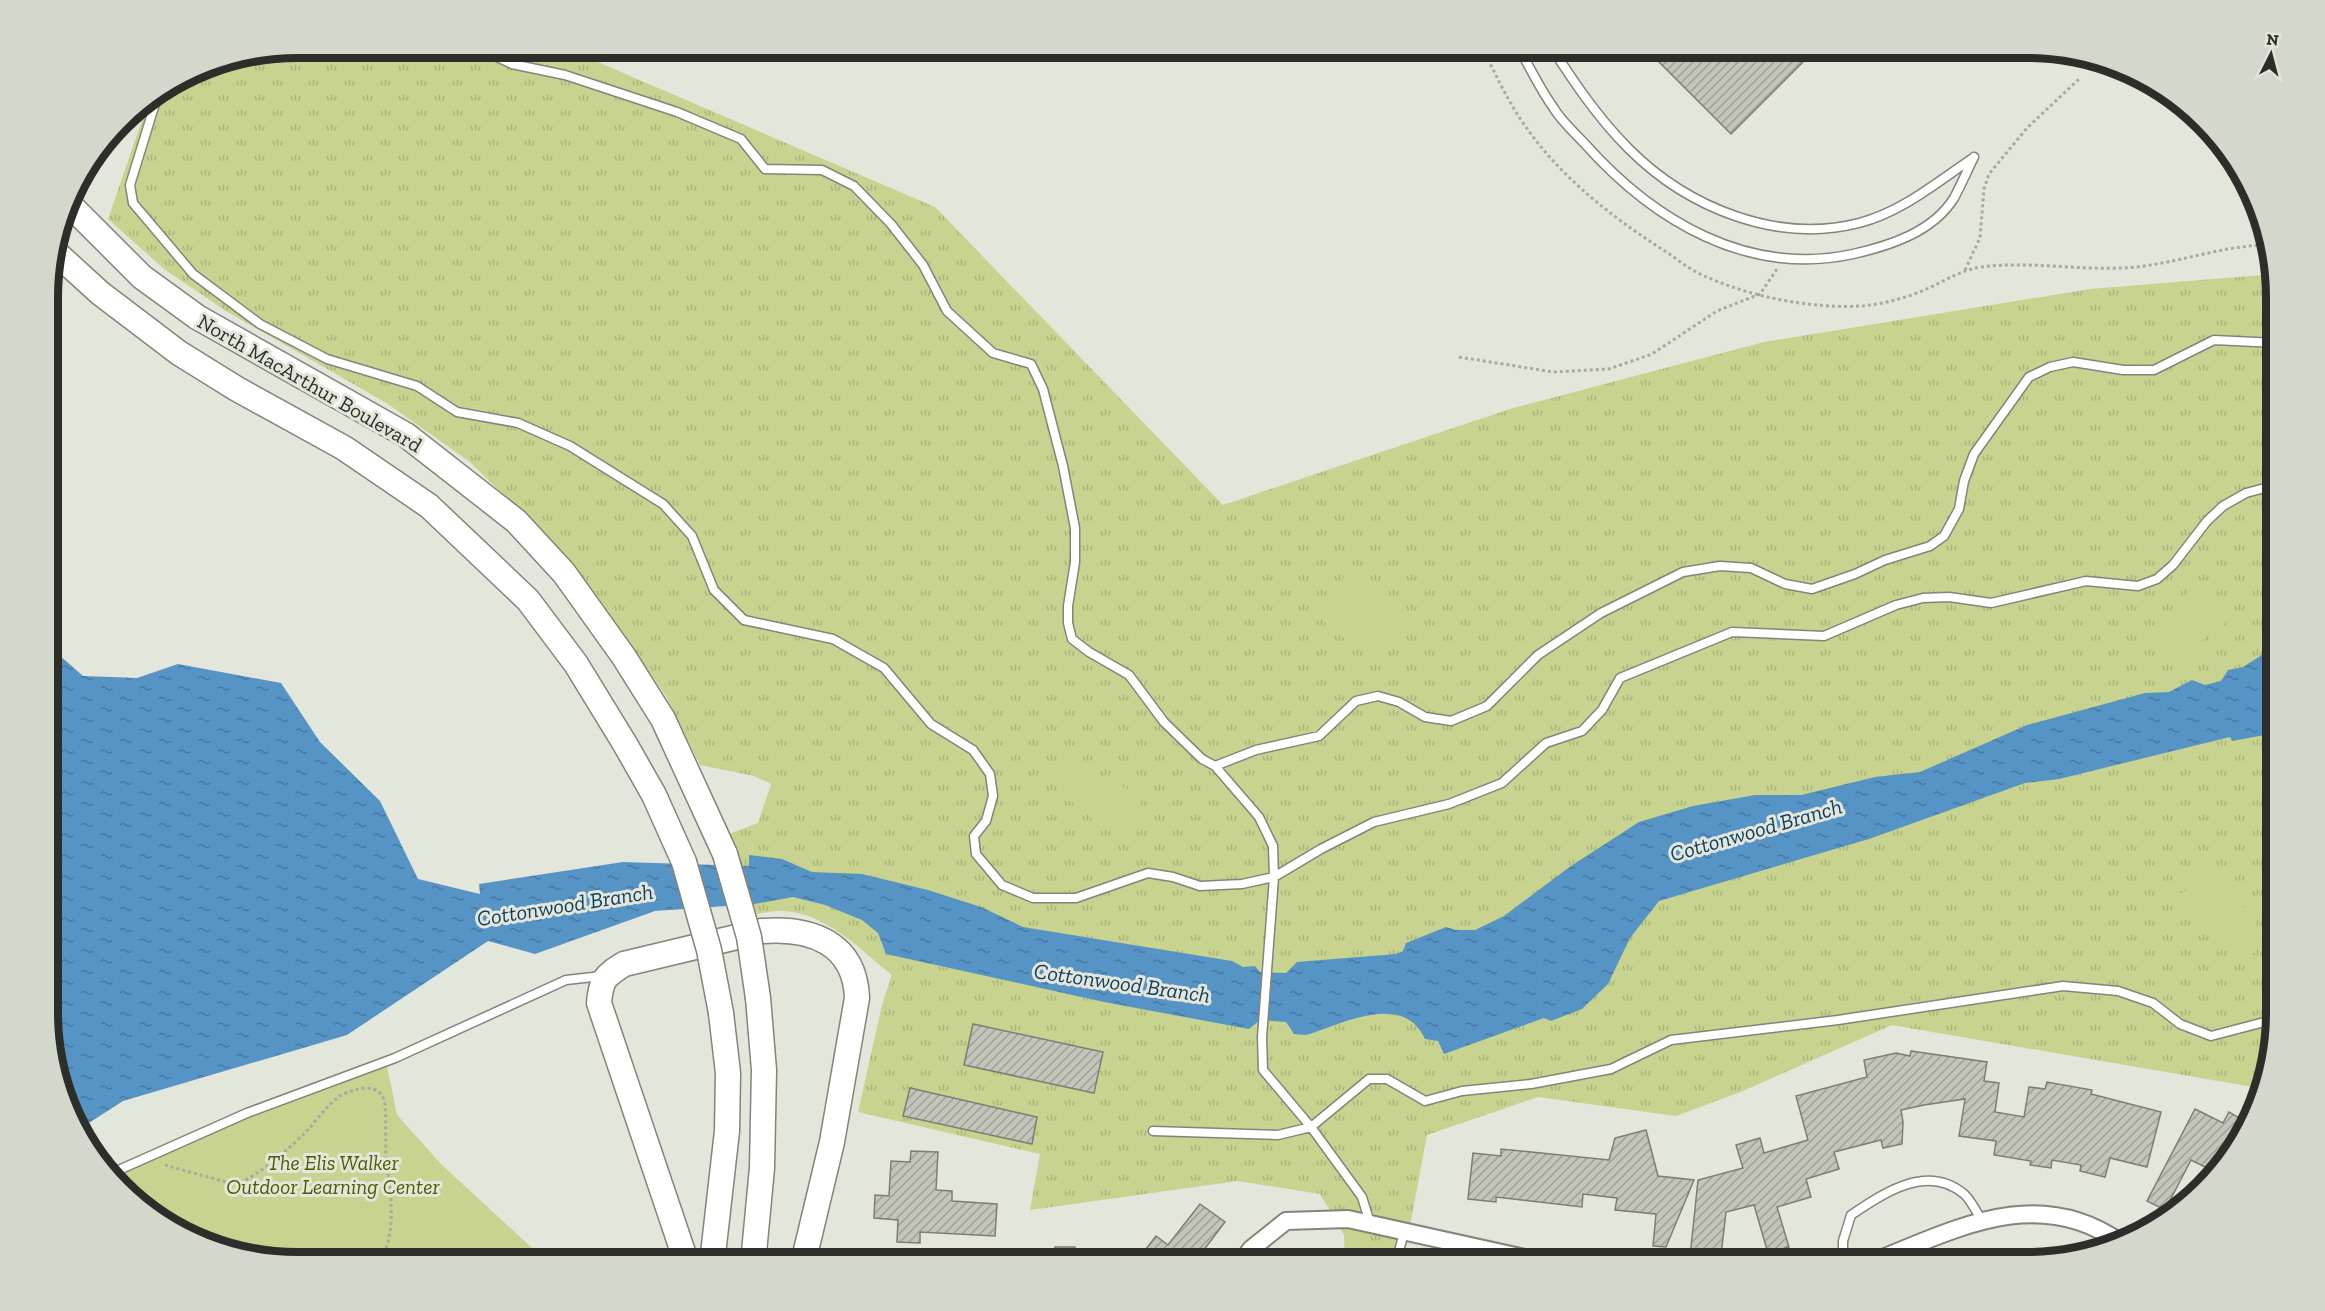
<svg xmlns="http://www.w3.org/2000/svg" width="2325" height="1311" viewBox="0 0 2325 1311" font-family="'Zilla Slab',serif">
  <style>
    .grass { fill: url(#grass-tufts) }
    .park { fill: #c7d38e }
    .water { fill: url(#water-ripples) }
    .building { fill: url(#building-hatch); stroke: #7c7e73; stroke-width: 1.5 }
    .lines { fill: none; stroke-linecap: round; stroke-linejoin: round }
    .lane-casing { stroke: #83857a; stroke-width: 11 }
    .street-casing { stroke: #83857a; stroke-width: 20 }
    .secondary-casing { stroke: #83857a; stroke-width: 27 }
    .path { stroke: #a9aba2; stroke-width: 3; stroke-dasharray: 3 3; stroke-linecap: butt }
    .lane { stroke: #fff; stroke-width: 8 }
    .street { stroke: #fff; stroke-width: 16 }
    .secondary { stroke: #fff; stroke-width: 24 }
    .secondary-bridge-casing { stroke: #83857a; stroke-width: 27; stroke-linecap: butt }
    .secondary-bridge { stroke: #fff; stroke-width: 24 }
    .labels { text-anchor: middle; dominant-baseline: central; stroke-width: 6; stroke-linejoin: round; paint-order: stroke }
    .street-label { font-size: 21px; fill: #2d2e2a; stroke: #e3e6da }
    .park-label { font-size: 21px; font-style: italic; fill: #525a00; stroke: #e3e6da }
    .water-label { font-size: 22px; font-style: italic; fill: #0e3c5f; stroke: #e3e6da }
    .rim { fill: none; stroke: #2d2e2a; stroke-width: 8 }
  </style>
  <defs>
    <pattern id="grass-tufts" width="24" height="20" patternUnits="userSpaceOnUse" patternTransform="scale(1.5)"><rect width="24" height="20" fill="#c7d38e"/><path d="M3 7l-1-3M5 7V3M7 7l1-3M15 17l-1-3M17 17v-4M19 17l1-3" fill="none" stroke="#abb57b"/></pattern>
    <pattern id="water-ripples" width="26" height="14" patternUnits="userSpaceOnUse" patternTransform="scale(1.5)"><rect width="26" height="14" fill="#5794c6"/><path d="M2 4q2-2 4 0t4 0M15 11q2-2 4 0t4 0" fill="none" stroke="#4879a1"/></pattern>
    <pattern id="building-hatch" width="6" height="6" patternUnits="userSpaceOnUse" patternTransform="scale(1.5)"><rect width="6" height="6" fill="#c3c5ba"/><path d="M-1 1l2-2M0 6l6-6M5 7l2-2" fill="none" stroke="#9fa097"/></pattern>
  </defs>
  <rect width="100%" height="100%" fill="#e3e6da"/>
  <path class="grass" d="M297,48H565L935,207L1223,505L1510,409L1764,342L2090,289L2275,274L2276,1030L2259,1088L1892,1025L1743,1091L1676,1116L1538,1097L1427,1135L1405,1253L1454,1263H1345L1344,1235L1320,1194L1238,1181L1030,1210L1040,1154L858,1112L882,1005L892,975C859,949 828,914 784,911C775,910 764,913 755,914L729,834L758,823L771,784L754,776L700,765L666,696L571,562L470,462L388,404L226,311L164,269L108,219L149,100L202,67Z"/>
  <path class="park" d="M1347,575L1356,576L1365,594L1373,602L1397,607C1402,614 1403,621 1399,629C1379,664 1303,630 1326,599C1333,589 1337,581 1347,575Z
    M2199,589C2204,593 2224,605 2226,608C2236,624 2212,631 2204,639C2198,645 2195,656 2189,663C2168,670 2147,655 2153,631C2161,626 2171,621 2177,612C2184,600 2182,590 2199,589Z
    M1072,767L1088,768L1112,784L1136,792L1142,798L1140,809L1126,830C1096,836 1100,822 1081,808C1072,802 1065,801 1058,791C1058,778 1060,773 1072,767Z
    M2203,869H2213L2220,872L2257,926L2259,940L2254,953C2226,964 2233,943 2220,931C2208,922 2196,918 2181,914L2176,905L2178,895L2193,887Z
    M386,1061L397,1115L441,1164L532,1248L542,1263H297L233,1255L173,1230L112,1173L221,1124Z"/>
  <path class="water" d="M2276,646V733L2232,741L2230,737L2059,779L2025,783L1869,839L1659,901L1630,938L1608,984L1582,1009L1551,1021L1544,1018L1444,1054L1438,1041L1425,1039C1403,991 1343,1024 1306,1035L1294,1034L1286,1022L1260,1020L1249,1029L1104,1002L886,954L878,933L862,920L825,905L793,897L755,904L655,911L535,954L488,941L347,1035L123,1101L81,1128L50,1046V647L83,676L137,678L178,664L281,683L320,742L380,801L418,879L480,894L479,884L623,862L749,866V855L782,859L812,872L862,874L928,890L981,907L1023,927L1232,961L1243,967L1255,966L1260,972L1286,973L1297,962L1396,954L1403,951L1406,943L1446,927L1456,930H1475L1504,916L1571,866L1639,822L1693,806L1755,795H1801L1875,777L1920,772L2027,725L2145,693L2169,692L2192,680L2205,685L2221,681L2228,670L2243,667Z"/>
  <path class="building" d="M1645,48H1817L1731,134Z
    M973,1024L1103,1052L1094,1093L964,1065Z
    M1911,1051L1987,1062L1984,1081L1999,1083L1995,1112L2024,1117L2029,1087L2045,1089L2047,1082L2092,1090L2091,1094L2161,1112L2147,1167L2110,1158L2105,1177L2080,1171L2081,1165L2052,1160L2051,1168L2030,1165L2031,1161L1994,1155L1996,1141L1959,1136L1965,1099L1924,1105L1901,1110L1903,1122L1902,1144L1883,1148L1881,1140L1834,1152L1839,1169L1806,1179L1811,1197L1777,1207L1789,1247L1768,1253L1754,1205L1726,1212L1721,1255L1707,1258L1690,1257L1698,1180L1743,1168L1736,1145L1760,1138L1764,1153L1808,1140L1796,1096L1867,1077L1864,1060L1896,1053L1910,1056Z
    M910,1088L1037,1117L1032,1144L903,1116Z
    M2195,1109L2223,1123L2229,1112L2248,1123L2244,1138L2213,1171L2191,1160L2165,1210L2147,1201Z
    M1646,1130L1658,1176L1694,1180L1666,1247L1653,1246L1656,1214L1615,1210L1617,1198L1583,1194L1582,1207L1496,1197V1202L1468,1199L1473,1153L1501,1156V1149L1609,1160L1615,1138Z
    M911,1151L938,1152L936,1190L952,1191V1201L997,1204L995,1236L920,1232V1243L897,1242L898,1220L874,1218L875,1195L889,1196L891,1161L910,1162Z
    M1200,1204L1225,1222L1194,1263H1135L1156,1236L1168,1245Z
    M1055,1247H1075V1263H1054Z"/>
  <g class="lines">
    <defs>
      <path id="lane" d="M478,48L512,64L565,75L677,112L741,139L765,169L822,170L854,186L891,224L923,265L947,311L993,353L1031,364L1043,389L1063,466L1075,528V562L1068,606V623L1072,639L1089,652L1129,675L1164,722L1202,759L1215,766L1259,817L1273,846L1274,877L1262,1037L1263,1070L1311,1127L1362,1197L1370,1223
        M1519,48C1530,68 1540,89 1553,107C1561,121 1575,133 1586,145C1654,221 1748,277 1853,254C1889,246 1933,232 1954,198C1961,185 1967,171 1974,157
        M1552,48C1575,84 1599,119 1629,149C1688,208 1777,244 1859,223C1902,212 1937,182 1973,158
        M158,94L130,185L133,203L193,274L260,324L327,359L417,386L457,412L518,423L570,446L663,504L692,536L714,590L744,620L833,639L884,668L931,724L973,750L990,774L993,796L986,821L974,836L976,854L1002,885L1033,898H1076L1148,873L1173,877L1200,886L1242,884L1274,877L1321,849L1374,822L1449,804L1502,783L1546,743L1582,731L1602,710L1620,678L1732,632L1824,636L1896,605L1923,598L1949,597L1991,603L2086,581L2138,586L2157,579L2173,565L2207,521L2223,506L2246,493L2276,485
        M1215,766L1256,750L1319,736L1356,701L1378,696L1399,702L1425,717L1451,721L1487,706L1538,655L1601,613L1683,572L1720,566L1751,568L1785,584L1812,589L1855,574L1885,560L1930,546L1944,536L1959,509L1964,481L1974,454L2029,377L2050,367L2073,362L2123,370H2154L2214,340L2276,343
        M1153,1131L1278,1135L1311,1127L1369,1079H1387L1425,1101L1462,1091L1531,1084L1611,1069L1671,1040L1838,1020L2063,986L2118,991L2153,1003L2180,1024L2211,1036L2276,1019
        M112,1173L247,1113L395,1058L566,980L602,976
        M1396,1263L1404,1232
        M1843,1263V1241L1851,1215C1884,1193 1927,1163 1964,1194C1971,1200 1977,1213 1982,1221"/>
      <path id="street" d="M1241,1263L1251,1249L1286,1221L1348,1219L1547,1263
        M1870,1263C1954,1230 2037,1183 2121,1243"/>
      <path id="secondary" d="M69,204L142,277L197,317L406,435L516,521L564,573L624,657L663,719L725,854
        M54,251L100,293L179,353L237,389L344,448L429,506L528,600L576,664L625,744L654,795L684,862
        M684,1263V1255L599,1003C601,979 605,976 624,964L762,931C811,927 855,943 857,998L832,1142L803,1263
        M712,1263L727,1131L728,1073L721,1013
        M753,1263L762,1168L764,1070L758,998"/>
    </defs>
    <use href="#lane" class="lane-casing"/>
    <use href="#street" class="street-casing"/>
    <use href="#secondary" class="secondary-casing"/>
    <path class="path" d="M1483,48C1497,79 1513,111 1534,138C1570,185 1619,222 1668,253C1678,260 1688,268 1698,273C1746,296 1809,309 1861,306C1885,304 1910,297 1931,287C1948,279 1962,270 1981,267C2028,261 2075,270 2122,268C2172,266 2220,245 2269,245
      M1965,270L1980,238L1984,189L1989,174L2027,128L2079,79
      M1459,357L1553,372L1609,369L1652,354L1717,311L1760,294L1777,269
      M165,1165L233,1184L240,1183C264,1171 286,1151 305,1133C316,1121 327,1105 340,1096C352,1089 378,1081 384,1100C387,1110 385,1141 386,1155C390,1191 398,1229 380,1263"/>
    <use href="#lane" class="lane"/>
    <use href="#street" class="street"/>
    <use href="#secondary" class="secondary"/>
    <defs>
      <path id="secondary-bridge" d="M725,854L749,937L758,998
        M684,862L709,950L721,1013"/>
    </defs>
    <use href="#secondary-bridge" class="secondary-bridge-casing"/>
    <use href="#secondary-bridge" class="secondary-bridge"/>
  </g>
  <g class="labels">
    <g class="street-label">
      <text transform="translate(310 383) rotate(30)">North MacArthur Boulevard</text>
    </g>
    <g class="park-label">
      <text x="333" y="1162">The Elis Walker<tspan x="333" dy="24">Outdoor Learning Center</tspan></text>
    </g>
    <g class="water-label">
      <text transform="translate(1756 830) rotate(-16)">Cottonwood Branch</text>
      <text transform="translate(565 905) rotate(-9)">Cottonwood Branch</text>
      <text transform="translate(1122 983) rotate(8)">Cottonwood Branch</text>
    </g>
  </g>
  <path d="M0 0H2325V1311H0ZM297 58H2027A239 239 0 0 1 2266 297V1013A239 239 0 0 1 2027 1252H297A239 239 0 0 1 58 1013V297A239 239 0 0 1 297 58Z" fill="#d4d7cc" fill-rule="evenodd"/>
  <path class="rim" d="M297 58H2027A239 239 0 0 1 2266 297V1013A239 239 0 0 1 2027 1252H297A239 239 0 0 1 58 1013V297A239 239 0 0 1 297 58Z"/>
  <g transform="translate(2271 54) rotate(6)" stroke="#e3e6da" stroke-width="4.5" paint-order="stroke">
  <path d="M0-4.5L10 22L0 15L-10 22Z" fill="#2d2e2a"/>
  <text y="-9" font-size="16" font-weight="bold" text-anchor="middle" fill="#2d2e2a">N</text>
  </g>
</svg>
